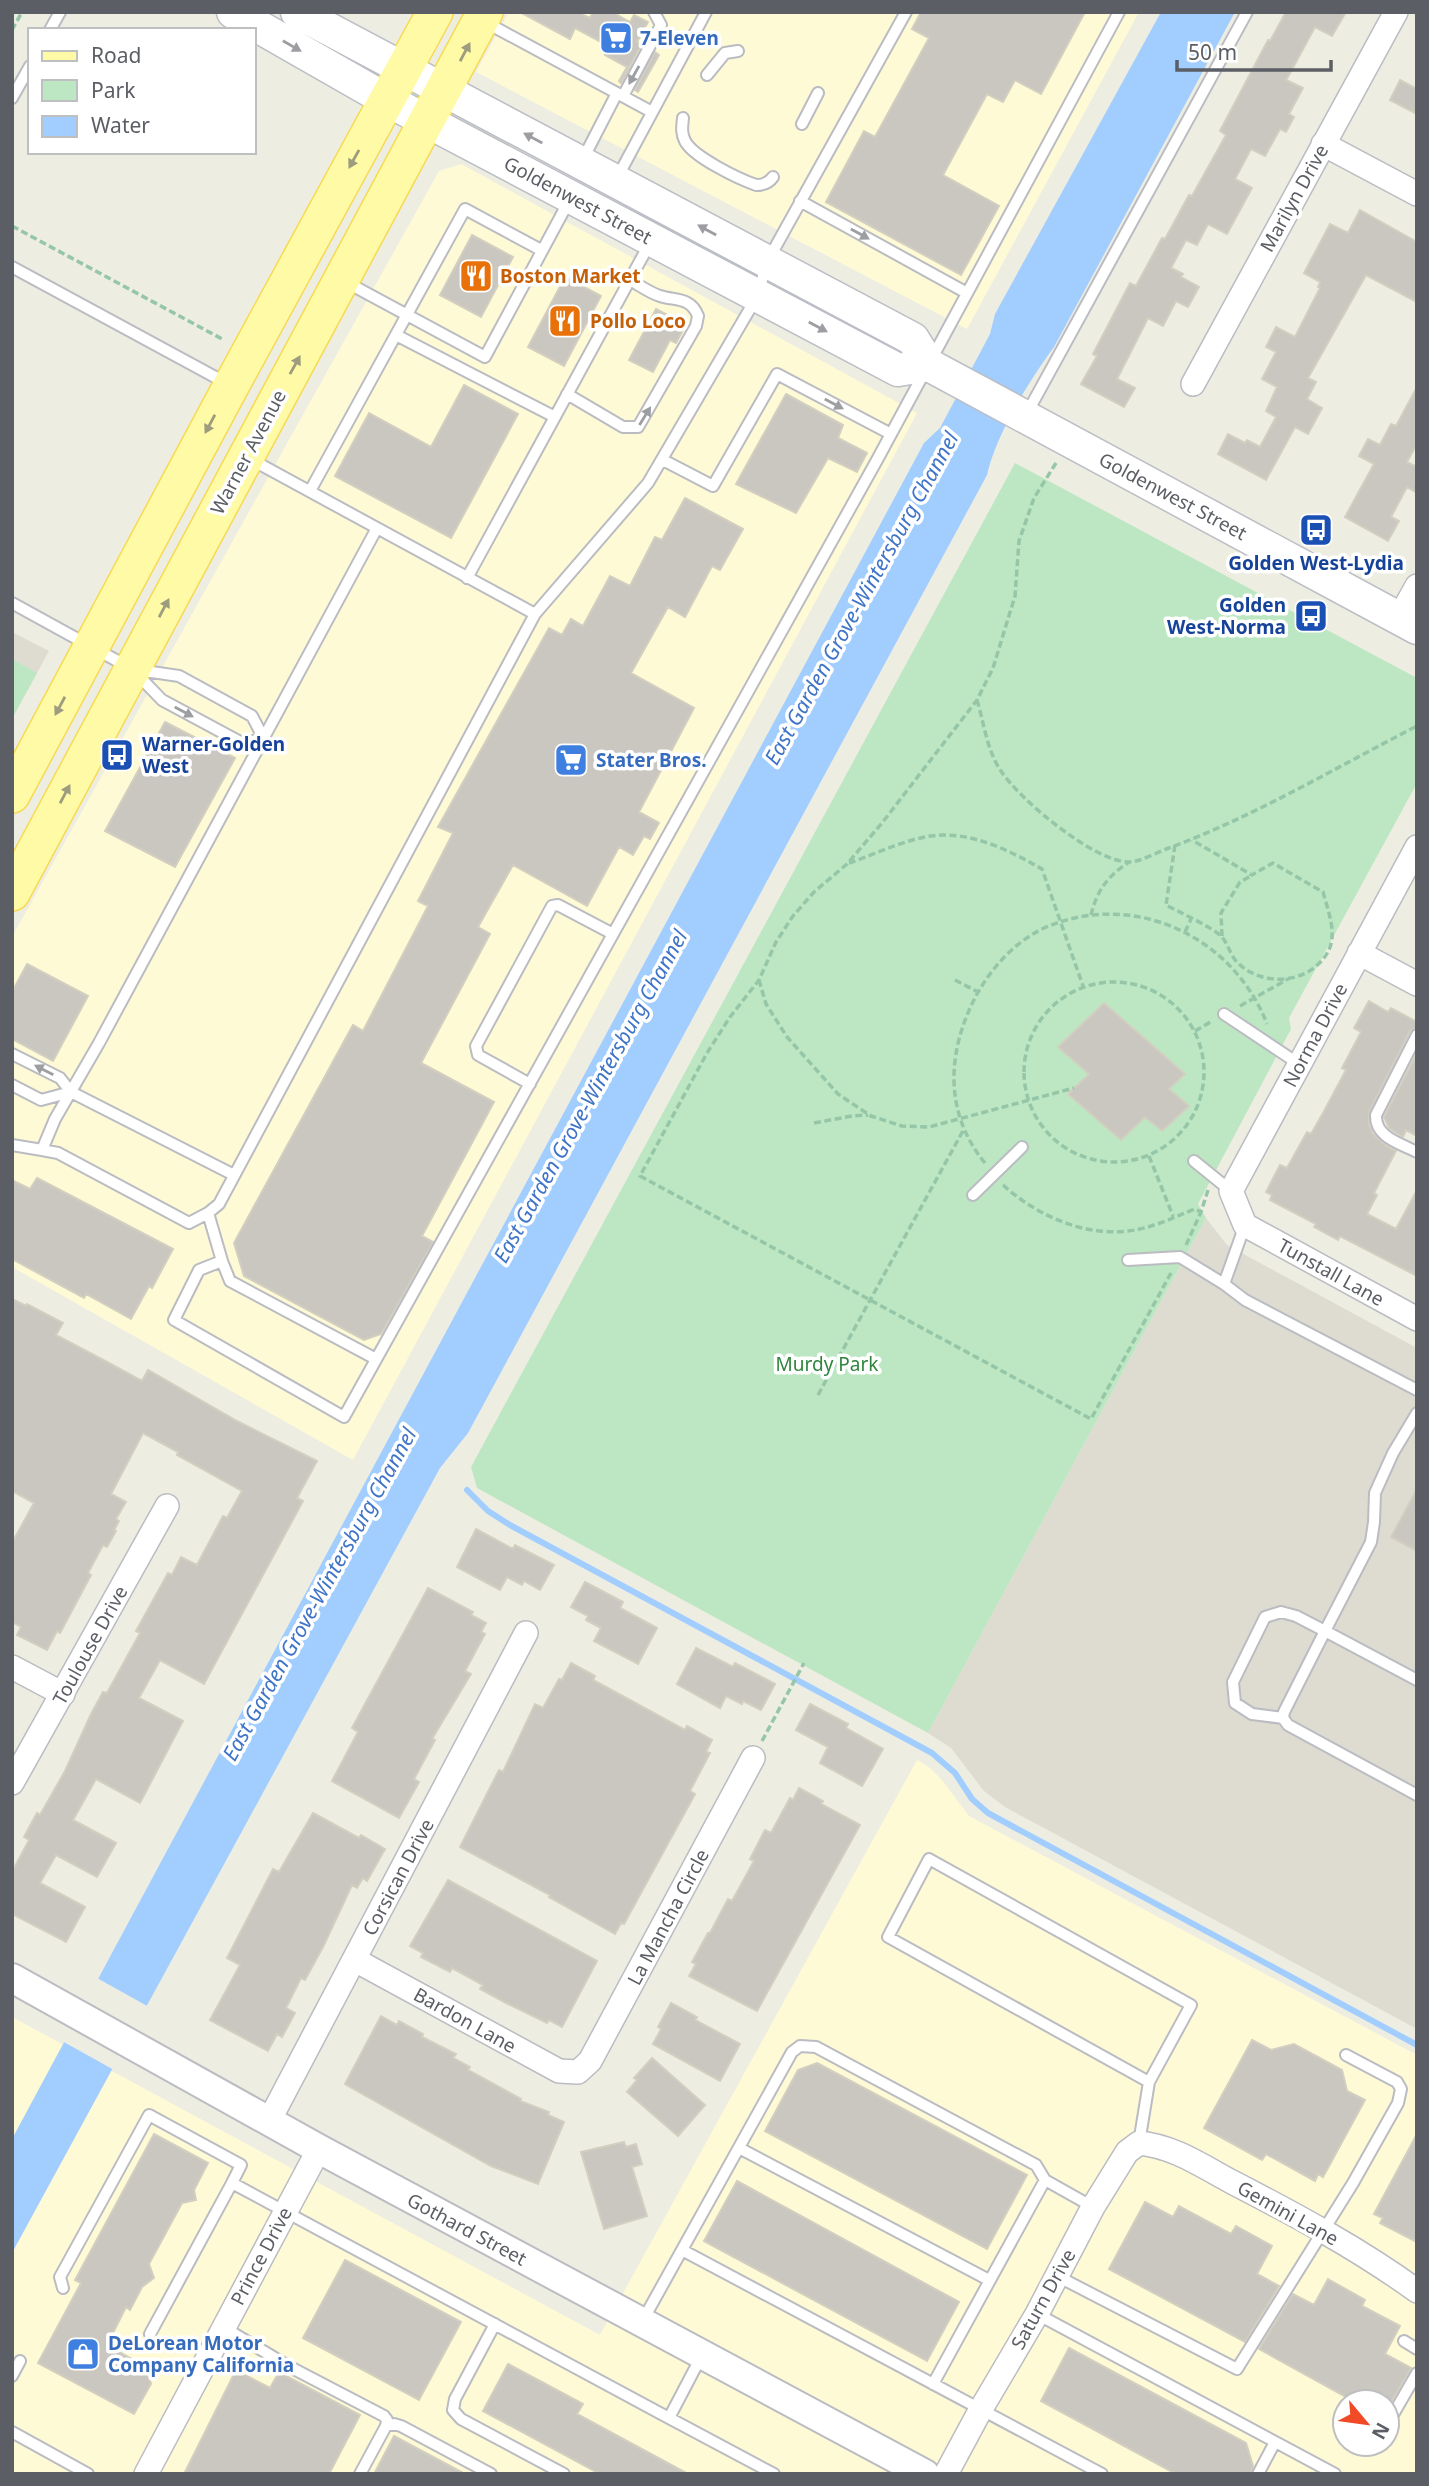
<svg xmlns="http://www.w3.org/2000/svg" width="1429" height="2486" viewBox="0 0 1429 2486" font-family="'Noto Sans',sans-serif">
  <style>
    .commercial { fill: #fffad6; fill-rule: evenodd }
    .education { fill: #dedcd1 }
    .green { fill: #bde7c2 }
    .water { fill: #a1cdff }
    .pier { fill: #eeede2 }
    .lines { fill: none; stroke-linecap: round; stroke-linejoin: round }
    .stream { stroke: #a1cdff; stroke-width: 6 }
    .building { fill: #c9c7bf; stroke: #d3cfc0; stroke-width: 2 }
    .service-casing { stroke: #babcc2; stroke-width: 14 }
    .minor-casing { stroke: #babcc2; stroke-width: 26 }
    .tertiary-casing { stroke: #babcc2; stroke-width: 32 }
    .secondary-casing { stroke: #bbbec5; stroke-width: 35 }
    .primary-casing { stroke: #f7da52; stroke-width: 38 }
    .path { stroke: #95c6a8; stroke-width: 3.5; stroke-dasharray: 7 3.5; stroke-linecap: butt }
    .service { stroke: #fff; stroke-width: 10 }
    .minor { stroke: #fff; stroke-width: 23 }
    .tertiary { stroke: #fff; stroke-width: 28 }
    .secondary { stroke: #fff; stroke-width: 32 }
    .primary { stroke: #fffaa6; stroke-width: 35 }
    .oneway { fill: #9d9ea2 }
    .oneway2 { fill: #9d9c7e }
    .labels { text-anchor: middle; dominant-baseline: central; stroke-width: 7; stroke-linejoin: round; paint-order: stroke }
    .shop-label { font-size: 19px; font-weight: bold; fill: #366cbe; stroke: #fff; text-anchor: start }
    .street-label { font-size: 19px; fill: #5b5e64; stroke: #fff }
    .food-label { font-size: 19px; font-weight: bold; fill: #c56008; stroke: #fff; text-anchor: start }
    .transit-label { font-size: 19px; font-weight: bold; fill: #164399; stroke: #fff }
    .park-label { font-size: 19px; fill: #30853d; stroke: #fff }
    .water-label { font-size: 21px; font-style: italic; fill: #3f74c8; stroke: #fff }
  </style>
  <rect width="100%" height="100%" fill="#eeede2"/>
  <path class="commercial" d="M509,12H1139L967,329L476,72Z
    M461,164L917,413L353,1460L12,1267V937L439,171Z
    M917,1760L930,1768L942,1780L969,1816L1417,2055V2474H12V2017L600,2335ZM1345,2402H1387V2444H1345Z"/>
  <path class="education" d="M12,632L49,651L12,719Z
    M1206,1218L1227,1245L1417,1348V2029L1005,1807L984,1791L951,1748L928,1733Z"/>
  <path class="green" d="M1015,463L1417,678V783L1289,1018L1291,1029L1198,1204L1206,1218L928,1733L477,1488L471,1467Z
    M12,659L37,673L12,718Z"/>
  <path class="water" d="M1161,12H1235L1054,347C1029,381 996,434 987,475L468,1433L440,1468L12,2253V2139L924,443L940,428L990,334L995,314Z"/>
  <path class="pier" d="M97,1978L149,2007L114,2070L62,2041Z"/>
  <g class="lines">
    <path class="stream" d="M467,1490L488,1511L510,1525L932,1753L955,1773L972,1799L988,1813L1417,2045"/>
  </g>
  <path class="building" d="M520,12H584L583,15L590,18L593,12H612L630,22L634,15L648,22L637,42L641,45L621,83L619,81L627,67L605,55L603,43L575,28L570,39Z
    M921,12H1085L1041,94L1015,80L1003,102L987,94L943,175L999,206L961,275L826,202L864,131L875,137L929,38L912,29Z
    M1286,12H1346L1332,36L1315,27L1289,75L1286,80L1303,88L1289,114L1294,117L1286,132L1280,129L1265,156L1251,149L1235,179L1252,188L1227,234L1208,224L1197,245L1186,240L1171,268L1183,274L1181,277L1199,287L1188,307L1176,301L1163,326L1148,318L1117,379L1135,388L1124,407L1081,384L1097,356L1093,354L1130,283L1136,286L1162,238L1165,239L1189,195L1192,196L1226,135L1220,131L1268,40L1270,41Z
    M655,52L659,55L638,92L635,90Z
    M1400,80L1417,89V114L1390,100Z
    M1360,210L1417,242V302L1366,275L1308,378L1316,382L1307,399L1322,408L1308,434L1295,427L1266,480L1218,454L1228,434L1245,443L1247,440L1260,447L1276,417L1266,411L1277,387L1262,379L1276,352L1266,347L1276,327L1295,337L1320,288L1318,287L1320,282L1304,273L1330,224L1348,233Z
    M472,235L513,257L481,317L440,295Z
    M565,277L601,296L564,366L528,347Z
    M656,309L686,325L676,343L670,340L653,372L629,360Z
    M464,385L518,414L451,538L335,476L369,413L431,447Z
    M1417,387V444L1407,462L1417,467V493L1407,487L1391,517L1399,521L1388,541L1345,517L1374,464L1359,456L1368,439L1380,445L1391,424L1396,426Z
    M786,394L843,425L838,438L867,453L857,472L828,458L796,513L736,484Z
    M685,498L743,529L720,570L712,566L685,617L668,607L631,673L694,708L639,812L659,823L650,839L644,836L633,855L619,847L587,906L513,865L478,927L490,934L421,1063L494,1102L422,1236L433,1242L381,1334L364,1340L244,1276L234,1243L353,1025L363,1031L428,906L418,901L453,833L438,827L549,628L562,635L571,619L583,626L610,576L630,586L655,537L662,540Z
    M165,722L235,758L175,867L105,831Z
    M27,964L88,996L53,1061L12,1039V992Z
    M1369,1001L1388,1012L1391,1008L1417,1022V1027L1410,1031L1369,1112V1124L1373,1134L1385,1145L1396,1151L1374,1193L1377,1195L1367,1214L1396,1229L1417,1190V1276L1340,1236L1338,1240L1314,1227L1316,1224L1270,1200L1272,1195L1266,1192L1280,1165L1287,1168L1307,1132L1311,1134L1323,1113L1346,1070L1342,1068L1361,1032L1354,1028Z
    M1104,1003L1185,1074L1169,1089L1189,1106L1162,1131L1145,1117L1121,1140L1068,1094L1089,1074L1058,1047Z
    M1417,1053V1136L1406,1130L1403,1137L1389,1128L1384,1117Z
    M37,1178L173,1249L152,1288L149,1286L131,1319L86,1294L84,1298L12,1259V1180L30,1189Z
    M12,1299L26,1306L27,1304L63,1323L56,1335L109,1363L142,1381L148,1370L237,1421L317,1461L297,1498L303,1501L204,1684L160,1660L139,1698L183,1721L140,1803L96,1779L73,1820L116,1843L97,1877L56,1855L40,1883L85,1907L66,1942L12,1914V1872L29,1840L24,1837L37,1813L40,1815L65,1771L91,1714L103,1692L107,1693L140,1633L136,1631L168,1573L172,1575L181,1557L197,1565L223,1516L227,1518L242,1491L177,1455L178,1452L143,1433L111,1494L126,1502L116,1519L119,1521L114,1530L116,1531L107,1547L103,1545L88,1573L91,1575L60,1633L57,1631L47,1650L17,1635L21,1627L12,1622V1543L34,1503L12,1491Z
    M1417,1489V1551L1391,1537Z
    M476,1529L513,1549L515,1545L554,1565L540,1590L524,1581L522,1585L507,1577L500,1590L457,1567Z
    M585,1582L623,1602L620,1608L657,1628L638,1664L594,1641L601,1628L586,1620L588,1616L571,1607Z
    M428,1588L473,1612L471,1615L486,1623L481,1632L485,1634L465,1671L471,1674L432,1739L435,1740L414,1779L419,1782L399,1818L332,1781L358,1732L352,1728Z
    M696,1648L733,1667L735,1663L775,1684L761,1710L743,1701L742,1704L726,1696L720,1708L677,1684Z
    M571,1663L595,1676L593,1680L628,1699L685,1730L687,1726L712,1740L706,1752L710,1753L690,1791L695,1794L624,1924L621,1923L615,1934L549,1897L550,1895L460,1847L499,1770L503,1772L535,1704L543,1708L559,1679L562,1680Z
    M810,1704L848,1724L846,1728L883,1749L862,1786L820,1763L828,1747L796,1730Z
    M799,1788L823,1801L821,1804L860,1825L757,2011L689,1976L696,1964L692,1962L708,1933H710L728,1899L732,1901L754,1861L750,1859L765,1830L771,1833L790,1798L793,1800Z
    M313,1813L359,1838L361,1835L385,1849L367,1881L363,1878L357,1888L352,1885L323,1947L305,1980L301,1978L286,2008L295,2013L282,2037L277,2034L268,2051L210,2020L240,1965L227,1958L273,1869L279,1872Z
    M448,1880L597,1961L562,2027L549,2020L547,2023L508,2004L480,1989L483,1985L452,1968L450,1972L421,1957L423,1953L410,1946Z
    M671,2003L697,2017L695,2020L740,2044L720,2081L653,2044L661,2029L658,2027Z
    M381,2016L397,2025L399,2021L423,2034L422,2037L456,2054L453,2058L470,2067L468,2070L521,2099L520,2101L549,2112L548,2115L564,2122L538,2184L491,2166L345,2084Z
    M1252,2040L1271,2050L1294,2044L1342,2070L1347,2091L1365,2100L1323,2177L1318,2174L1315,2181L1266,2154L1262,2160L1204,2128Z
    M652,2058L705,2105L678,2136L627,2092L637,2080L634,2078Z
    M817,2063L1027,2175L987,2249L765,2131L798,2070Z
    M154,2134L208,2163L194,2190L196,2200L182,2203L149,2264L154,2278L142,2287L130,2310L126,2307L107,2345L146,2367L151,2384L134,2414L38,2363L81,2283L75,2280Z
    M1417,2134V2242L1380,2223L1383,2218L1374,2214Z
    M624,2142L626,2147L636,2144L642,2164L632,2167L647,2216L604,2229L581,2152Z
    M737,2181L959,2302L927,2361L704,2241Z
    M1145,2202L1173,2217L1179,2206L1231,2234L1236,2226L1272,2246L1257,2274L1279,2286L1245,2342L1109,2269Z
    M345,2260L461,2322L419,2400L303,2338Z
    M1328,2279L1365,2300L1362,2306L1400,2326L1385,2354L1411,2368L1391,2402H1355L1259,2349L1293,2294L1314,2305Z
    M1069,2348L1246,2443L1253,2466L1250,2474H1176L1041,2401Z
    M508,2364L583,2404L577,2414L688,2474H600L483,2411Z
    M236,2370L270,2388L279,2372L360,2415L329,2474H184Z
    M394,2436L465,2474H374Z"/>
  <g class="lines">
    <defs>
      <path id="service" d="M906,12L767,262L758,295L648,483L535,614L219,1204L208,1213L222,1261L199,1270L174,1320L344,1417L877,460L1119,12
        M485,22L652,112
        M50,30L60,12
        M707,75L725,53L738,51
        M623,96L661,25L654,12
        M12,98L30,66
        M683,118C682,127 681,133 685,141C693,157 739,179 756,185C763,185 769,183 773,177
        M802,124L818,93
        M583,159L617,93
        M617,178L706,12
        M800,201L967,293
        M12,267L228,384
        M346,282L485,357L570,199
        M396,335L555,417
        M567,394L623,427H638L696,326L698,316C691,297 676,301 660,296C650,293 639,285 630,280
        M1026,415L1247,12
        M252,460L535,614
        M663,460L713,486L777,374L891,434
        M310,491L465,209L541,250
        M467,578L651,241
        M12,603L132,669L162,700L242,743L264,739L252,716L179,676L138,670
        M1224,1014L1299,1064
        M1417,1035L1376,1115C1375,1137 1399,1143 1417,1152
        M12,1054L60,1078L71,1092L234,1175
        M530,1084L478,1055L476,1046L552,906L558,905L613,934
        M12,1085L41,1100L71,1092
        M12,1145L42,1150
        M1194,1161L1231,1191
        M973,1195L1022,1147
        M208,1213L189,1223L58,1153L42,1150L55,1119L99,1043L377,528
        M1245,1225L1224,1284L1245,1300L1417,1390
        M1128,1260L1180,1257L1224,1284
        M222,1261L230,1281L376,1359
        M1417,1680L1325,1631L1284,1712L1283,1718L1288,1725L1417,1795
        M1283,1718L1252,1714L1235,1703L1233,1682L1265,1617L1281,1612L1296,1616L1325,1631L1371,1542L1374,1522L1375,1493L1393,1453L1417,1413
        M1139,2143L1149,2082L888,1937L929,1859L1191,2005L1149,2082
        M739,2148L989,2280
        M682,2250L1102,2474
        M1057,2276L1237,2369L1353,2183L1398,2103L1401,2089L1397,2082L1346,2055
        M63,2288L60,2277L149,2115L241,2165L232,2183L669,2418
        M1037,2314L1335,2474
        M643,2320L792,2052L800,2046L816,2047L1036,2165L1045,2180L1093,2207
        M495,2324L455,2399L453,2410L461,2419L564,2474
        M223,2327L290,2367L384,2416L387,2420L386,2426L360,2474
        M150,2334L232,2183
        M1404,2341L1417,2349
        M701,2357L669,2418L774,2474
        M12,2376L20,2361
        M933,2384L1045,2180
        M1341,2415L1345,2417
        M1387,2425L1417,2373
        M386,2426L394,2424L401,2426L491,2474
        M12,2432L88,2474
        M1258,2474L1275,2442"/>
      <path id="minor" d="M1323,144L1417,194
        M1193,384L1396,12
        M1399,618L1417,586
        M1417,847L1231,1191L1245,1225L1417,1319
        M1359,953L1417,984
        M12,1667L63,1694
        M12,1783L167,1506
        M355,1960L559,2071L578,2072L590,2061L753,1758
        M269,2121L526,1633
        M146,2474L319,2149
        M946,2474L981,2409L1037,2314L1093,2207L1127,2152L1139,2143C1173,2146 1202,2166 1232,2182C1296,2215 1359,2249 1417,2291"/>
      <path id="tertiary" d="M12,1978L319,2149L925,2474"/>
      <path id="secondary" d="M233,12L387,100L898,370L929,365
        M297,12L913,339L929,365L1417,628"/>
      <path id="primary" d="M12,795L231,386L435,12
        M12,893L485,12"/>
    </defs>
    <use href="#service" class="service-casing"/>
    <use href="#minor" class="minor-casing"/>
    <use href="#tertiary" class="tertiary-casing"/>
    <use href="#secondary" class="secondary-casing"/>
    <use href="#primary" class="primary-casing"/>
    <path class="path" d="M12,30L22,12
      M12,226L224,340
      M1056,463L1034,498L1019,541L1015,596L993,668L977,700L882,823L847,864L814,892L793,916L776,942L759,980L730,1017L707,1053L640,1176L1091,1419L1171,1273
      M977,700C984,723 987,751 1001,771C1019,799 1094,862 1129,862C1140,862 1157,852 1169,848C1255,816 1335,768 1417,726
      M1175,845L1166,905C1179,912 1214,928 1222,937C1228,944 1230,954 1236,961C1256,983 1293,985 1315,967C1342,945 1331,921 1323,892L1273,863L1252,875L1192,840
      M849,863C879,853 913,835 944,835C979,835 1012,852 1042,869L1083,986
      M1091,915C1097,890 1108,876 1129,862
      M1185,932L1191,919
      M1222,936L1221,913L1240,882L1252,875
      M759,980L766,1004L787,1037L838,1094L871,1116L902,1126L929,1127L1074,1088
      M955,980L978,992
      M1024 1072a90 90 0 1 1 180 0a90 90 0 1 1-180 0Z
      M1240,1006L1288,979
      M1195,1031L1212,1021
      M814,1123L852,1116L868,1115
      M1149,1156L1173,1216
      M985,1163C943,1112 947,1050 977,994C993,966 1015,942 1044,928C1133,889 1233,936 1267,1024
      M1003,1185C1043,1221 1101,1244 1154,1225C1168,1221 1181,1214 1195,1209L1201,1212
      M1186,1245L1201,1212L1208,1190
      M818,1395L964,1129
      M762,1741L804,1663"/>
    <use href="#service" class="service"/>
    <use href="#minor" class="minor"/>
    <use href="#tertiary" class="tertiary"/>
    <use href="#secondary" class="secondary"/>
    <use href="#primary" class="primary"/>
  </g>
  <defs><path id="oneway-solid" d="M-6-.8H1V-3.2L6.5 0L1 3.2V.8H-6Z" transform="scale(1.75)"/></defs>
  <g class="oneway">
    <use href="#oneway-solid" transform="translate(292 46) rotate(30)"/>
    <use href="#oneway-solid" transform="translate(634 75) rotate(119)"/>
    <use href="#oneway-solid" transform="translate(533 138) rotate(-152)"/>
    <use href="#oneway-solid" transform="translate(707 230) rotate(-151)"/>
    <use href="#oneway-solid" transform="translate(860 234) rotate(29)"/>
    <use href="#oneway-solid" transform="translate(818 327) rotate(28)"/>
    <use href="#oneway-solid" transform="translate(834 404) rotate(28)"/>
    <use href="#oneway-solid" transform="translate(645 416) rotate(-58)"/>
    <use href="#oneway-solid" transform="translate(184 712) rotate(28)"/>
    <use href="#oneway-solid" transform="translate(44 1070) rotate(-153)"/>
  </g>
  <g class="oneway2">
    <use href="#oneway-solid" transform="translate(465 52) rotate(-62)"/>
    <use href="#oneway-solid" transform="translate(354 159) rotate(119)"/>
    <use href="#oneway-solid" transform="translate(295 365) rotate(-61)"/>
    <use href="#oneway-solid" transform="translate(210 424) rotate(118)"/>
    <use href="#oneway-solid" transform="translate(164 608) rotate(-62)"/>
    <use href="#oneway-solid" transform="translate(60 706) rotate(118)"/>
    <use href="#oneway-solid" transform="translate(65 794) rotate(-62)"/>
  </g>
  <defs>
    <symbol id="supermarket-square" viewBox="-11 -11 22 22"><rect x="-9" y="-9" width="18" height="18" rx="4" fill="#3f7fe0" stroke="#fff"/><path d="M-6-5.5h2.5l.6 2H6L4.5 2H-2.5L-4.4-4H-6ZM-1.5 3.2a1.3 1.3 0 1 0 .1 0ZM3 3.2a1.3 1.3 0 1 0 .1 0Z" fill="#fff"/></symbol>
    <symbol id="restaurant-square" viewBox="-11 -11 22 22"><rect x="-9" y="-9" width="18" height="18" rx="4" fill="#e8710a" stroke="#fff"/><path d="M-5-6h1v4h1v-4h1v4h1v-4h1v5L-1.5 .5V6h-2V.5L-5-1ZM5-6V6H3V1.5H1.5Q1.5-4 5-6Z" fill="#fff"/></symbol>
    <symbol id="bus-square" viewBox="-11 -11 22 22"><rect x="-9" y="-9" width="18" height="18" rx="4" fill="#1a4fb4" stroke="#fff"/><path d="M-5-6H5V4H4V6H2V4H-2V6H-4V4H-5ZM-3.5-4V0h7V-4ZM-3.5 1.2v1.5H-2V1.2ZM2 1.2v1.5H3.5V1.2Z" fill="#fff"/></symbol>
    <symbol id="shop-square" viewBox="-11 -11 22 22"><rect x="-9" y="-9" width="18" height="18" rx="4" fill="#3f7fe0" stroke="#fff"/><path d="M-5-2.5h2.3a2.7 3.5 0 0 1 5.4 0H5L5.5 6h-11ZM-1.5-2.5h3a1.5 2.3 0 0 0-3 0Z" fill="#fff"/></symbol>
  </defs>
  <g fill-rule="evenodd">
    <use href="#supermarket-square" x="597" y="19" width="38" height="38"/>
    <use href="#restaurant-square" x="457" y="257" width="38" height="38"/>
    <use href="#restaurant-square" x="546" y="302" width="38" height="38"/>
    <use href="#bus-square" x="1297" y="511" width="38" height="38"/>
    <use href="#bus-square" x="1292" y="597" width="38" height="38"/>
    <use href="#bus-square" x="98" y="736" width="38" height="38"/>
    <use href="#supermarket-square" x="552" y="741" width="38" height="38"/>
    <use href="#shop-square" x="64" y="2335" width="38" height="38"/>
  </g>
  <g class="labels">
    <g class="shop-label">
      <text x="640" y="38">7-Eleven</text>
      <text x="596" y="760">Stater Bros.</text>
      <text x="108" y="2343">DeLorean Motor<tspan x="108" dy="22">Company California</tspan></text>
    </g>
    <g class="street-label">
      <text transform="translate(1294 198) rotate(-61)">Marilyn Drive</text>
      <text transform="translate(578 200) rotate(28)">Goldenwest Street</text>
      <text transform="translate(248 452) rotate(-62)">Warner Avenue</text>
      <text transform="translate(1173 496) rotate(28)">Goldenwest Street</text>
      <text transform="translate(1315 1035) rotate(-62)">Norma Drive</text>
      <text transform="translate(1331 1272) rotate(29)">Tunstall Lane</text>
      <text transform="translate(90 1645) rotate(-61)">Toulouse Drive</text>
      <text transform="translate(398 1877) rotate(-62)">Corsican Drive</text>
      <text transform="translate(668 1917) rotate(-62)">La Mancha Circle</text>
      <text transform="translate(465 2020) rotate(29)">Bardon Lane</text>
      <text transform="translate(1288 2213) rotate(29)">Gemini Lane</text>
      <text transform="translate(467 2229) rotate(28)">Gothard Street</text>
      <text transform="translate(261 2256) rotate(-62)">Prince Drive</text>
      <text transform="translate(1043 2299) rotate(-61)">Saturn Drive</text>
    </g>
    <g class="food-label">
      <text x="500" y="276">Boston Market</text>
      <text x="590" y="321">Pollo Loco</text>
    </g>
    <g class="transit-label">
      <text x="1316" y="563">Golden West-Lydia</text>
      <text x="1286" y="605" text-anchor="end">Golden<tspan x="1286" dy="22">West-Norma</tspan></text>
      <text x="142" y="744" text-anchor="start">Warner-Golden<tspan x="142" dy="22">West</tspan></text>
    </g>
    <g class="park-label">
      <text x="827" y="1364">Murdy Park</text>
    </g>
    <g class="water-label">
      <text transform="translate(861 598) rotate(-61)">East Garden Grove-Wintersburg Channel</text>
      <text transform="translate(590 1096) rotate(-61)">East Garden Grove-Wintersburg Channel</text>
      <text transform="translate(319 1594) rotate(-61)">East Garden Grove-Wintersburg Channel</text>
    </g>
  </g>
  <rect width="1429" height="2486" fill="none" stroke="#5b5e64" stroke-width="28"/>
  <rect x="28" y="28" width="228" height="126" fill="#ffffff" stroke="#bdbfc1" stroke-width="2"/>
  <rect x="42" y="51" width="35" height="10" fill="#fffaa6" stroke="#bdbfc1" stroke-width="2"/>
  <text x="91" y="63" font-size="21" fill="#5b5e64">Road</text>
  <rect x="42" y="80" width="35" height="21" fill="#bde7c2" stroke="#bdbfc1" stroke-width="2"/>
  <text x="91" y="98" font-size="21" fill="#5b5e64">Park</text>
  <rect x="42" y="116" width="35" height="21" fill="#a1cdff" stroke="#bdbfc1" stroke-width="2"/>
  <text x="91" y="133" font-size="21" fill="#5b5e64">Water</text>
  <g transform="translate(1366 2423) rotate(119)"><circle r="33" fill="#ffffff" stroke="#bdbfc1" stroke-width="2"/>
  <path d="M0-5L12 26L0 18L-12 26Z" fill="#f14a26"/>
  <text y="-10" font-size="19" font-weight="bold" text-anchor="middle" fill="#5b5e64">N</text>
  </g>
  <path d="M1177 60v10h154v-10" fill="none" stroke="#5b5e64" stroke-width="3.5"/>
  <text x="1188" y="60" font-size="21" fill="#5b5e64" stroke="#ffffff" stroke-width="5" paint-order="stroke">50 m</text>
</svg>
